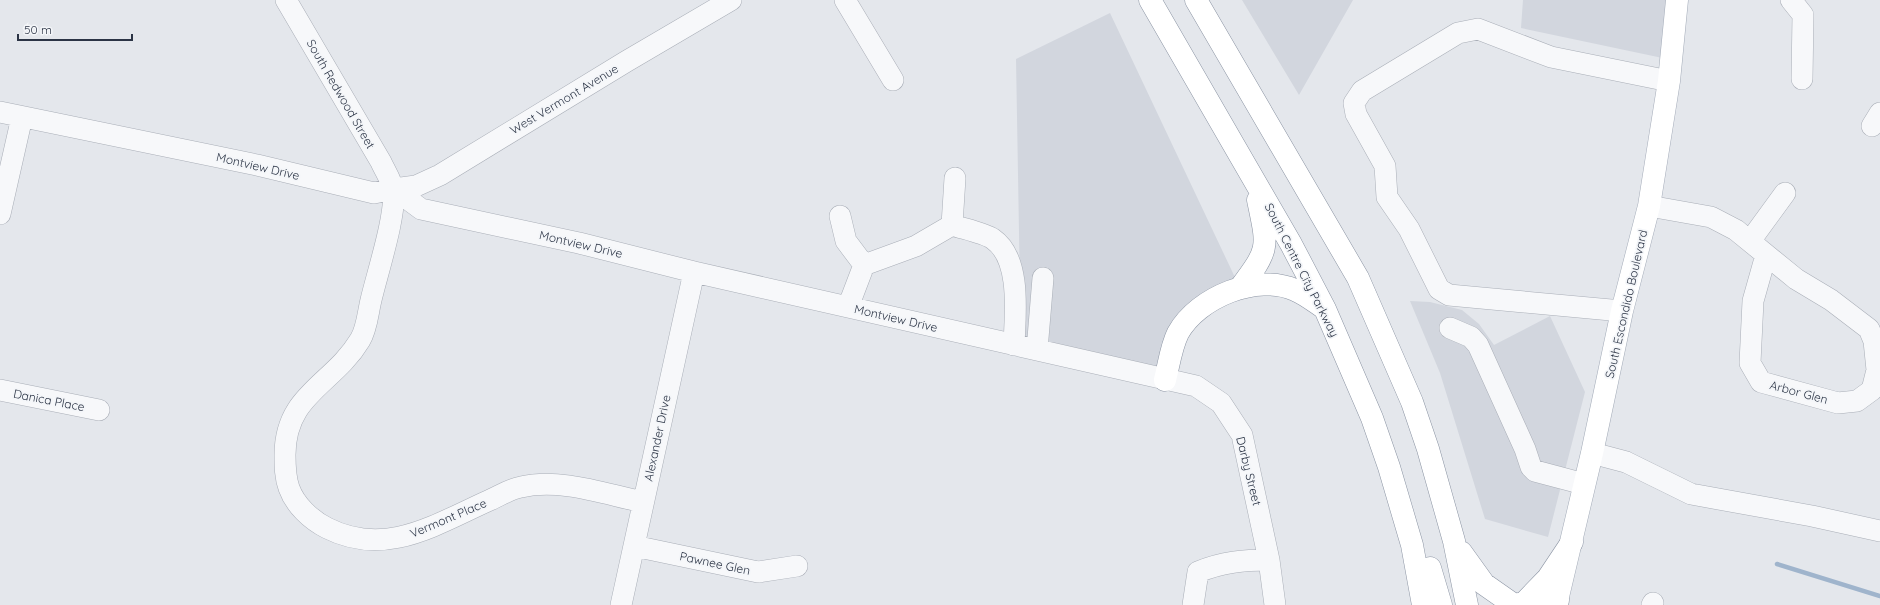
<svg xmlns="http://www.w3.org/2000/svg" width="1880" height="605" viewBox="0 0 1880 605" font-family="Quicksand,sans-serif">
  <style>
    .built { fill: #d2d6de }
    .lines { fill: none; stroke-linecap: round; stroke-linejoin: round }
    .stream { stroke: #9fb4cc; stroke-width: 4.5 }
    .minor-casing { stroke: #a9aeb7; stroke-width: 22 }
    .major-casing { stroke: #a3abb8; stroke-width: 23 }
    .highway-casing { stroke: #8b94a3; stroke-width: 23 }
    .minor { stroke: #f7f8fa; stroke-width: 21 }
    .major { stroke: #fff; stroke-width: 22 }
    .highway { stroke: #fff; stroke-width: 22 }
    .labels { text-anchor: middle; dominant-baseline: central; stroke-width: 3.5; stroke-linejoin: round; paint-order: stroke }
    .street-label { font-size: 12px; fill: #2b3445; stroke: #f4f6f9 }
  </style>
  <rect width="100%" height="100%" fill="#e4e7ec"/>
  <path class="built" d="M1242,0H1353L1299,95Z
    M1523,0H1677L1672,60L1521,28Z
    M1110,13L1240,288L1205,304L1165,380L1021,347L1016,59Z
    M1410,301L1430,302L1462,310L1479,324L1494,345L1550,316L1585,392L1548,537L1485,519L1440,373Z"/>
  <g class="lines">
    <path class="stream" d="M1777,564L1880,596"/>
    <defs>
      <path id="minor" d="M286,0L381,162C385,171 392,181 393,190C397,213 377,274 371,300C368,312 367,329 360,340C333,385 285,394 285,455C285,466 285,477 289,488C295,505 311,520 327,528C386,558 436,524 490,500C499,496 510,489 521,487C561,478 604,494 643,502
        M845,0L893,80
        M1791,0L1803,15L1802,79
        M0,112L257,165L374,193L394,189L421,209L579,243L694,272L1196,386L1221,403L1242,435L1269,560L1275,605
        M1872,126L1880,113
        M394,189L416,186L440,175L627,61L731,0
        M1649,206L1711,217L1736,230L1796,279L1831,300L1869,329L1874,341L1877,370L1872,390L1857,401L1838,403L1761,382L1750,363L1753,301L1766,255
        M0,214L22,117
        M840,216L846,241L864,265
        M952,225C964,229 984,233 993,239C1022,259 1015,316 1014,345
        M1750,241L1785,193
        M848,307L864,265L916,246L952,225L955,178
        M1622,311L1449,295L1439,289L1409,229L1387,197L1385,166L1356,114L1354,103L1362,91L1458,33L1478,29L1551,57L1669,81
        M1450,328L1471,337L1478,345L1525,449L1531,467L1535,471L1584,484
        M1037,350L1043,278
        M0,390L99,410
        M1592,453L1626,462L1691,494L1812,516L1880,531
        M634,546L758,572L797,566
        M621,605L694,272
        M1193,605L1198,572C1222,562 1244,560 1269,560
        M1652,605L1653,603"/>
      <path id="major" d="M1556,605L1592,453L1622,311L1649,206L1669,81L1677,0"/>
      <path id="highway" d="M1150,0L1291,244L1325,309L1372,418L1389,467L1412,545L1423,605
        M1196,0L1358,278L1412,402L1428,449L1454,541L1467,605
        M1240,288C1270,248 1268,248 1258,200
        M1165,380C1169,364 1171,347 1178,333C1198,297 1257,273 1295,290C1305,294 1315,302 1324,308
        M1461,552L1484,584L1514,605
        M1430,568L1441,605
        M1519,604L1558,600
        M1523,604L1548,578L1572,542"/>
    </defs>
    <use href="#minor" class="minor-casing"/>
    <use href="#major" class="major-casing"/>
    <use href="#highway" class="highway-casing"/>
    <use href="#minor" class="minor"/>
    <use href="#major" class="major"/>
    <use href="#highway" class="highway"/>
  </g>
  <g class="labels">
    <g class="street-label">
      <text transform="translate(341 94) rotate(60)">South Redwood Street</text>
      <text transform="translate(564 99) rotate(-31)">West Vermont Avenue</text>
      <text transform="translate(258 166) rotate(13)">Montview Drive</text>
      <text transform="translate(581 244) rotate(13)">Montview Drive</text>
      <text transform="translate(1302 270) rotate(63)">South Centre City Parkway</text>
      <text transform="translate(1626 304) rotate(-77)">South Escondido Boulevard</text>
      <text transform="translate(896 318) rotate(13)">Montview Drive</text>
      <text transform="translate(1799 392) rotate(15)">Arbor Glen</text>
      <text transform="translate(49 400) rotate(11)">Danica Place</text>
      <text transform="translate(657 438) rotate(-78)">Alexander Drive</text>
      <text transform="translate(1249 471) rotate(76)">Darby Street</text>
      <text transform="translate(448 518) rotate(-23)">Vermont Place</text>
      <text transform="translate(715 563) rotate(12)">Pawnee Glen</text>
    </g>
  </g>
  <path d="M18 34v6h114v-6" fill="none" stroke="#2b3445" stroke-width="2"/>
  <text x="24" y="34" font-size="12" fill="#2b3445" stroke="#f4f6f9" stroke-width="3" paint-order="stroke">50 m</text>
</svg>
